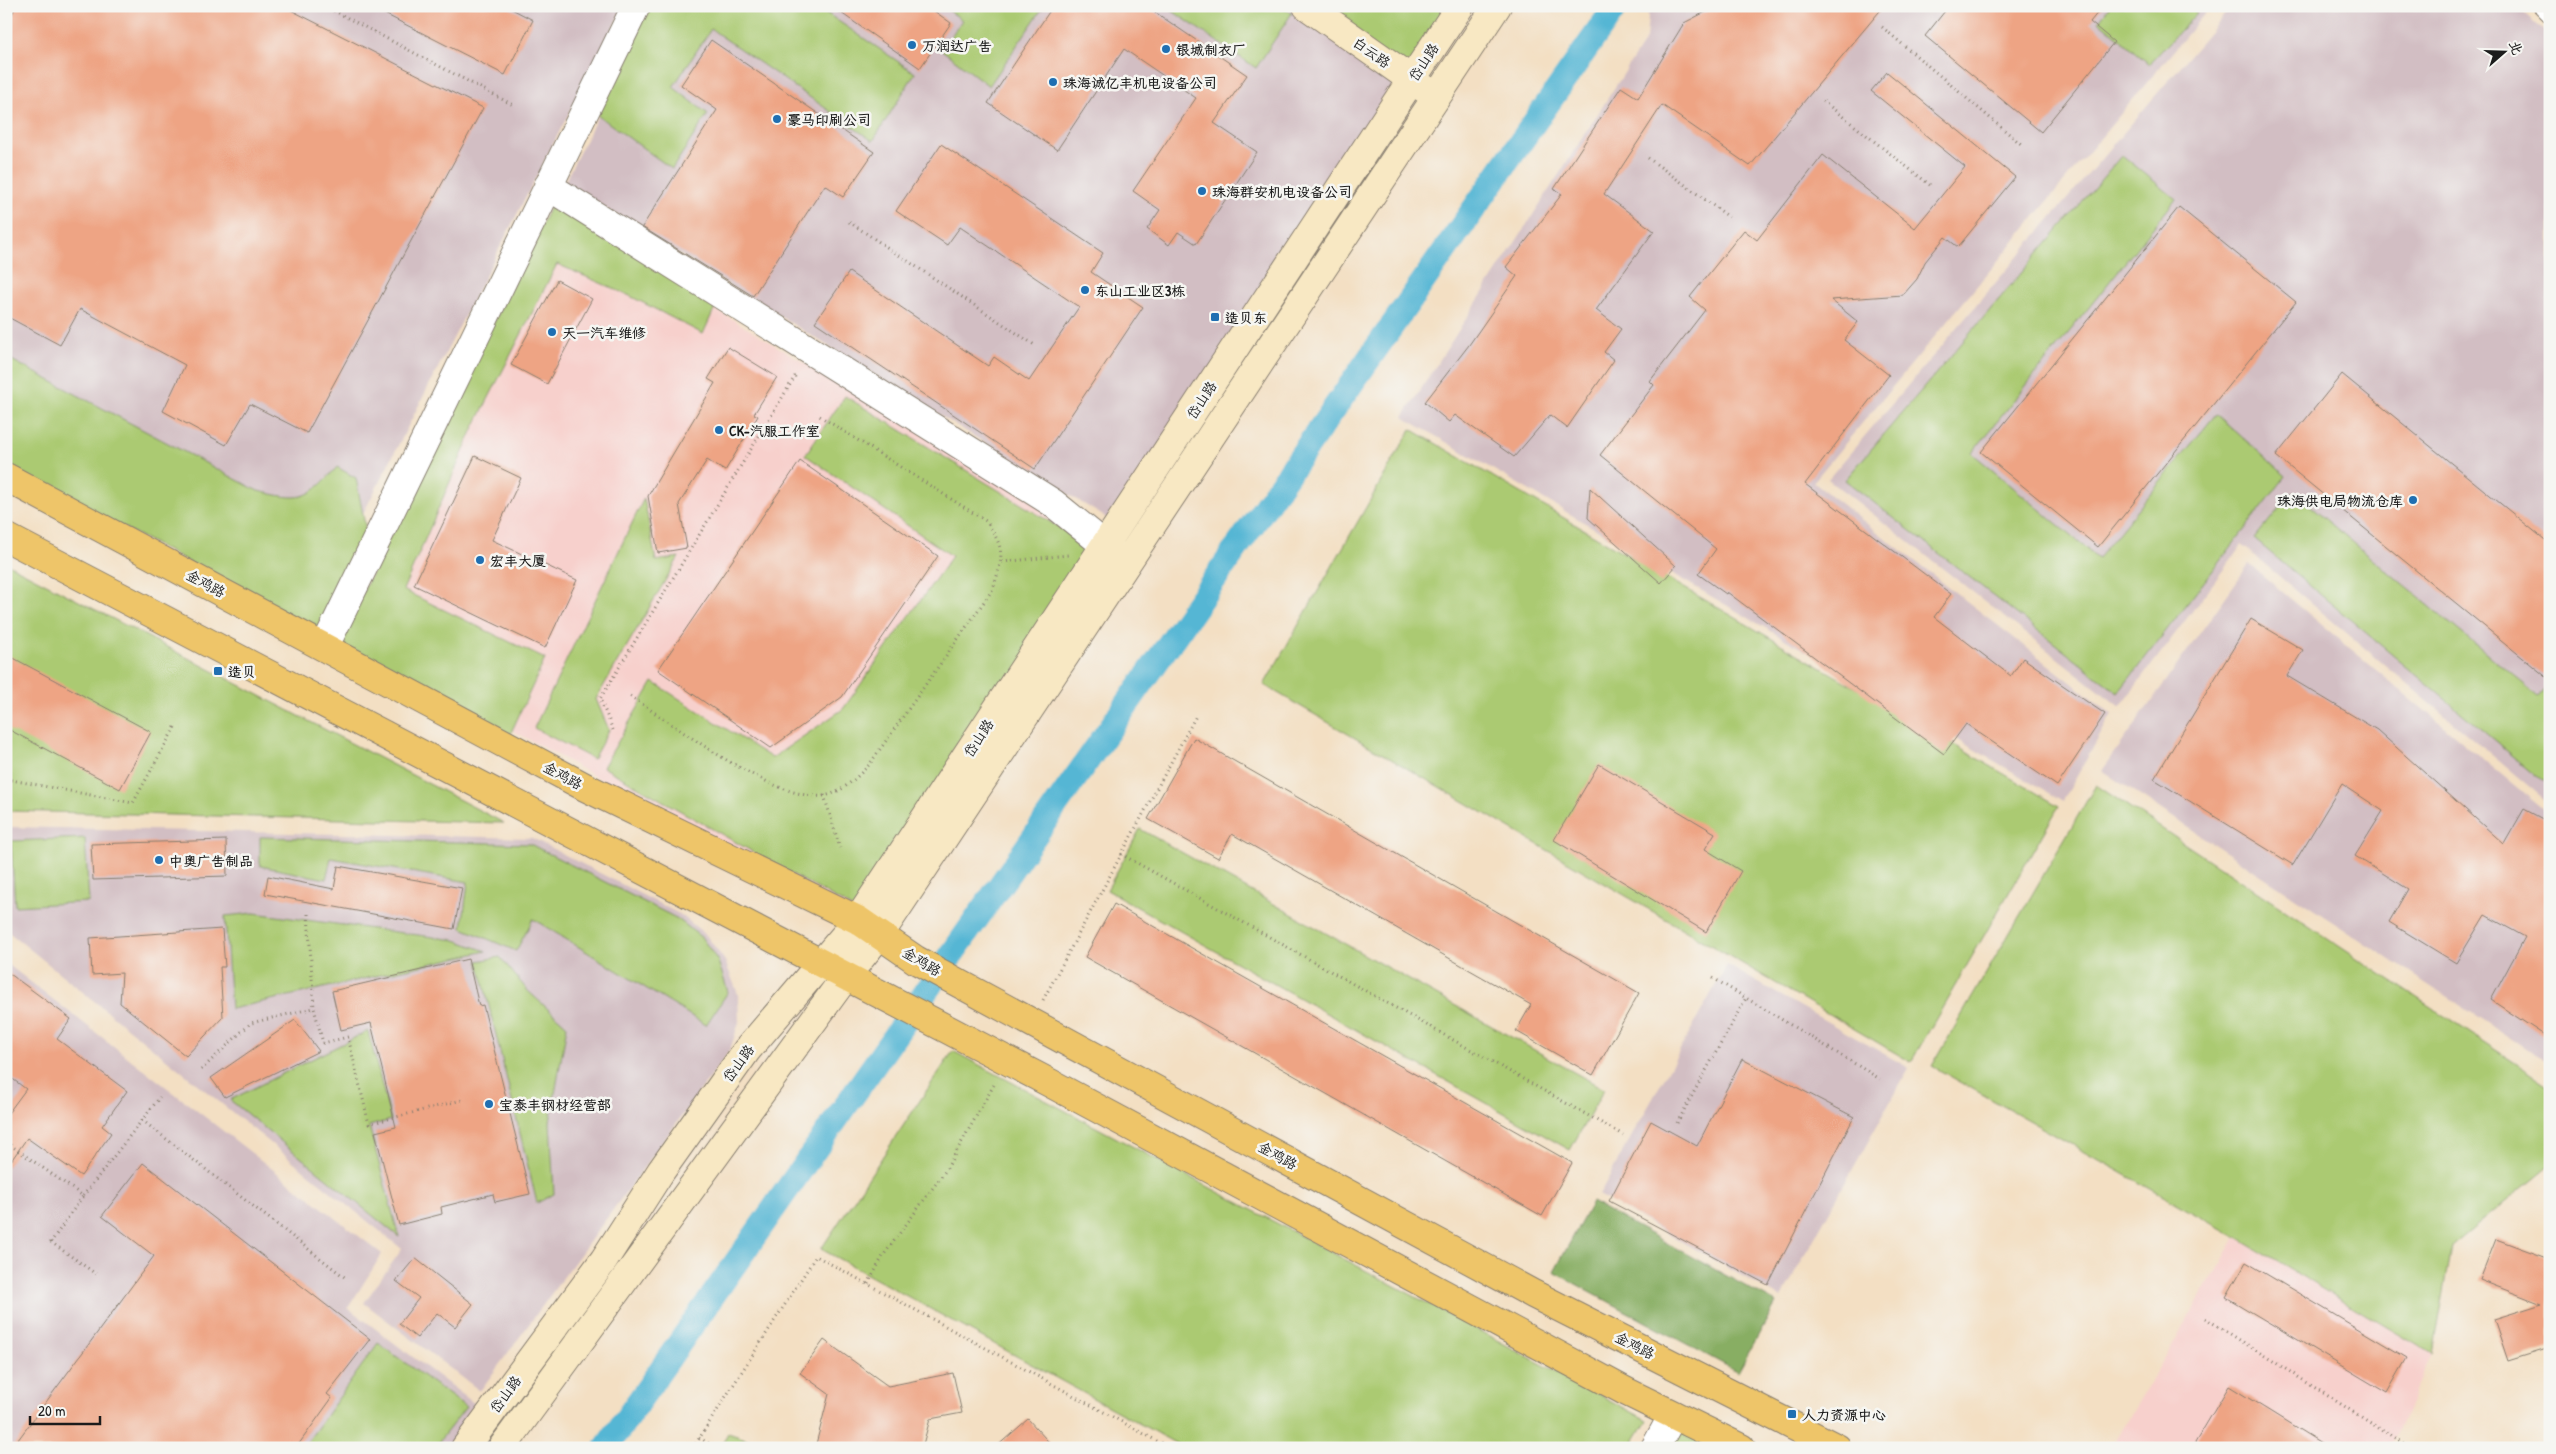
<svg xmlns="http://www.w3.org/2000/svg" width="2556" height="1454" viewBox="0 0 2556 1454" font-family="'Patrick Hand','LXGW WenKai TC',sans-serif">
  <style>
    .built { fill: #f7d0cc }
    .industrial { fill: #d2bec3 }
    .green { fill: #abca72; stroke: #647347 }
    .forest { fill: #88ae64; stroke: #526540 }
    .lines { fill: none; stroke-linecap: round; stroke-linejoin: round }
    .canal { stroke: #55b6d4; stroke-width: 25 }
    .building { fill: #eea484 }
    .lane-casing { stroke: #887e70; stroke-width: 16 }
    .street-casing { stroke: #887e70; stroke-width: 30 }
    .secondary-casing { stroke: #887e70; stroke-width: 30 }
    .primary-casing { stroke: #887e70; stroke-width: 30 }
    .path { stroke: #887e70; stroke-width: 3; stroke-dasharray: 1 4; stroke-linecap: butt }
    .lane { stroke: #fff; stroke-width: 14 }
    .street { stroke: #fff; stroke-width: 28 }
    .secondary { stroke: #f8e8c3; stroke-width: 28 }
    .primary { stroke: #eec569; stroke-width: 28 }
    .poi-dot { fill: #1f6fb2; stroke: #f6f6f2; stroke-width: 2 }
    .labels { text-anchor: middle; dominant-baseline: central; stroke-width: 5; stroke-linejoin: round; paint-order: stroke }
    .poi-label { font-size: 14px; font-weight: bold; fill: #1c1c1c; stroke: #f6f6f2; text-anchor: start }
    .street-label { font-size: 14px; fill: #1c1c1c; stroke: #f6f6f2 }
  </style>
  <rect width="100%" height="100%" fill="#f6f6f2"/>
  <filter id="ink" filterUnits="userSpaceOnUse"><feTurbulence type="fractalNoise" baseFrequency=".02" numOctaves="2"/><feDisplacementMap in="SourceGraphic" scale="10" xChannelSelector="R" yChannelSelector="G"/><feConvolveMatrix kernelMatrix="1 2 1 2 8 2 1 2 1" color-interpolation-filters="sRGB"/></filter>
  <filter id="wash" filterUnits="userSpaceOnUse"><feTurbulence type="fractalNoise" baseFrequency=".0096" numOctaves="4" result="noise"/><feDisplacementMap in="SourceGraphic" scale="20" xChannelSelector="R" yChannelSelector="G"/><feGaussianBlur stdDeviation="1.12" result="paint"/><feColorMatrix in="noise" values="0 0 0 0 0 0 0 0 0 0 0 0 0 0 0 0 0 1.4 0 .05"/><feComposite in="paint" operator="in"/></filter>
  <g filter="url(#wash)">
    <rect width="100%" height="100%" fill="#f3dfc3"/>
    <path class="built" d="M560,215L1106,545L863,926L358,644Z
      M2236,1238L2432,1354L2390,1448H2111Z"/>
    <path class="industrial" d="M6,6H624L310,617L6,452Z
      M653,6H1287L1408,90L1113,522L564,183Z
      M1649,6H2211L1813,482L2112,714L2063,801L1403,417L1646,39Z
      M2232,6H2516L2550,36V804L2242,545L2120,707L1828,479Z
      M2249,564L2550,815V1064L2102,771Z
      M6,827L532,838L681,915L706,935L725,961L738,994L739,1022L730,1050L480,1391L364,1303L402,1249L6,930Z
      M6,963L382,1254L348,1308L479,1407L447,1448H6Z
      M1727,965L1909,1068L1781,1298L1599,1195Z"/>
    <path class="green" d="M645,6H816L915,73L873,141L711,29L673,87L708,114L672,169L592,111Z
      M943,6H1044L989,86L942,50L962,20Z
      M1165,6H1282L1292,13L1256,68Z
      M1314,6H1472L1421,81Z
      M2110,6H2191L2197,13L2149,64L2099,21Z
      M2122,155L2176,199L1972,453L2098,558L2216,414L2286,476L2118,693L1845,480Z
      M553,201L717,303L703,334L630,296L557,264L473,429L403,590L545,659L509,737L338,643Z
      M6,357L258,491C302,501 306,502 337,467L356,478L368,541L321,632L6,465Z
      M845,396L1096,550L864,915L603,767L653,682L772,758L843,709L952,556L805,455Z
      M1411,429L2059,806L1911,1062L1264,685Z
      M2293,492L2538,697L2550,683V787L2254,539Z
      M644,498L656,561L679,557L596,699L609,730L593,759L534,728Z
      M6,563L504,823L6,811Z
      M2096,785L2550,1086V1165L2451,1247L2432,1354L2236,1237L1932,1066Z
      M1140,829L1604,1089L1570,1150L1107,890Z
      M260,837L530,844L678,919L702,938L718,961L728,992L706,1025L533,919L516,951L462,928L468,882L331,858L326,879L260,866Z
      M85,838L89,902L15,906L11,841Z
      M254,913L455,940L486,951L231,1009L225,916Z
      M500,957L528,991L567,1026L550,1122L554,1194L537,1203L478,961Z
      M368,1031L391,1120L369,1126L399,1237L230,1100Z
      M953,1051L1647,1420L1630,1448H1184L821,1249Z
      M378,1343L466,1407L434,1448H303Z
      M1680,1427L1722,1448H1667Z
      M728,1433L773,1448H719Z"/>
    <path class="forest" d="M1592,1202L1776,1303L1738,1372L1554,1272Z"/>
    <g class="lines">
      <path class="canal" d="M606,1448L1616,6"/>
    </g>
    <g id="blocks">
      <path class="building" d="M16,6H283L483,108L307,433L250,404L226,445L163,411L185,365L80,309L60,345L6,316V26Z
        M369,6H506L533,20L505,75Z
        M831,6H927L951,23L920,68Z
        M1053,6H1146L1247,75L1214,123L1257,152L1196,244L1178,232L1169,245L1147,229L1160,210L1133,191L1196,98L1124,49L1057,150L988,103Z
        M1717,6H1884L1750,166L1662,105L1604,194L1654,231L1596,310L1621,329L1604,352L1614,360L1567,428L1550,415L1514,457L1455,415L1449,422L1425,402L1469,345L1517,276L1506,267L1562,194L1554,189L1621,87L1638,98L1684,23Z
        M1949,6H2103L2090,22L2114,42L2041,132L1925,36Z
        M711,40L874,152L843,197L825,185L753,296L642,227L717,110L681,85Z
        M1887,72L2015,177L1958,247L1945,237L1925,262L1917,279L1903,295L1831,300L1858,322L1844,340L1889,375L1805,484L1951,594L1934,617L2011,676L2023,658L2105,714L2057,786L1966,724L1944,754L1727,592L1726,594L1698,574L1716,549L1600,455L1654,385L1650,381L1705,310L1690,297L1744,230L1757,240L1823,155L1915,228L1965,167L1871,91Z
        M941,144L1103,253L1091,272L1143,307L1035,469L815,322L849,272L988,366L994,357L1029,381L1079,307L960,227L947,245L896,211Z
        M2179,207L2296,302L2098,547L1981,452Z
        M557,280L592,299L547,384L511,365Z
        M728,347L777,377L754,414L758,416L725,471L707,460L679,504L687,548L658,553L648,496L715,383L708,379Z
        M2342,374L2550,544V680L2276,456Z
        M475,456L521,478L492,540L577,580L545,648L414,585Z
        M800,461L938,556L842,697L771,748L658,670Z
        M1590,488L1676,566L1661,583L1588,518Z
        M2251,619L2303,650L2287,676L2377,730L2504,844L2524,809L2550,823V1039L2491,1000L2525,937L2485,915L2456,963L2389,922L2408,889L2355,856L2383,811L2342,784L2293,865L2154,779Z
        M6,654L151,732L120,789L6,728Z
        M1194,738L1639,993L1593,1075L1516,1031L1531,1005L1232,834L1218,858L1148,819Z
        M1599,764L1715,833L1705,849L1741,871L1706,932L1554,840Z
        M226,840L227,876L93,880L91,844Z
        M338,866L462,888L454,929L265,894L268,876L334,889Z
        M1114,904L1572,1163L1542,1216L1085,957Z
        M222,929L225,967H220L223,1017L186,1056L120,1003L122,973L92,975L90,938Z
        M468,959L479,1006L483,1005L530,1194L495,1202L493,1194L441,1207L442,1214L399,1225L375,1132L396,1127L371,1023L341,1030L332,991Z
        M6,971L71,1019L57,1039L127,1091L102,1126L111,1133L81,1176L27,1138L6,1168V1116L26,1089L6,1074Z
        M295,1020L319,1051L225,1097L211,1078Z
        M1742,1059L1854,1117L1768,1285L1609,1201L1651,1121L1697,1146Z
        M143,1163L370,1339L327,1394L332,1398L296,1448H12L154,1256L102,1216Z
        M2496,1239L2550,1259V1348L2508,1361L2494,1319L2542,1304L2480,1280Z
        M415,1258L473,1304L455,1327L437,1313L417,1338L399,1324L419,1298L396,1281Z
        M2246,1262L2407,1358L2387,1393L2226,1297Z
        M824,1340L888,1386L953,1373L962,1413L930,1419L922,1448H815L829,1394L800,1373Z
        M2229,1386L2329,1448H2192Z
        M1028,1419L1054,1448H995Z"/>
    </g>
  </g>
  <g filter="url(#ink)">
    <use href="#blocks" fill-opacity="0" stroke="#887e70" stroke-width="1"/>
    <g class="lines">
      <defs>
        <path id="lane" d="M2540,6L2550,16"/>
        <path id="street" d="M548,186L1053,503L1123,560
          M325,646L636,6
          M1655,1448L1673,1415"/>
        <path id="secondary" d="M1307,6L1425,89
          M465,1448L604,1260L661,1171L747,1050L858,920L1460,6
          M502,1448L846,976L880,934L1497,6"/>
        <path id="primary" d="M6,477L585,787L858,920L916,960L1533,1294L1837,1448
          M6,537L1052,1084L1625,1391L1741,1448"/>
      </defs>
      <use href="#lane" class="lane-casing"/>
      <use href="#street" class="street-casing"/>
      <use href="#secondary" class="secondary-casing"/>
      <use href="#primary" class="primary-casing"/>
      <path class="path" d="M325,6L515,106
        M556,6L565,11
        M1882,27L2021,144
        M1823,101L1930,185
        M1648,158L1729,217
        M849,222L1036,346
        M1002,562L1068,555
        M630,696C673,724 772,800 822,796C841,794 856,778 869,765L993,589C1003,557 1006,550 986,521L818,415
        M613,730L600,699L797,373
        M6,779L133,803L175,727
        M824,795L840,848
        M1121,854L1623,1135
        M308,914L314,1008L323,1043L348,1037L369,1124L462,1100
        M1713,978L1880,1079
        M1043,1000L1197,714
        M201,1070L251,1023L314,1008
        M142,1120L347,1279
        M1677,1123L1746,998
        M6,1142L83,1196L51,1242L96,1274
        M83,1196L160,1097
        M868,1284L883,1256L946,1170L995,1083
        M2205,1318L2407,1446
        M699,1438L717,1448
        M693,1448L816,1256L1170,1448"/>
      <use href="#lane" class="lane"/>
      <use href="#street" class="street"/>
      <use href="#secondary" class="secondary"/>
      <use href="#primary" class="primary"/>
    </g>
  </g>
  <g class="poi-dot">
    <circle cx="912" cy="45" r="5"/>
    <circle cx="1166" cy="49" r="5"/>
    <circle cx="1053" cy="82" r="5"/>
    <circle cx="777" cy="119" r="5"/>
    <circle cx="1202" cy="191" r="5"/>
    <circle cx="1085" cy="290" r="5"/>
    <rect x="1210" y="312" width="10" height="10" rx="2.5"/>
    <circle cx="552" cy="332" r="5"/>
    <circle cx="719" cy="430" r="5"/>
    <circle cx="2413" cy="500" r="5"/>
    <circle cx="480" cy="560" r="5"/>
    <rect x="213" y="666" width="10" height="10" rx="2.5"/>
    <circle cx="159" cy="860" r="5"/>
    <circle cx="489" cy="1104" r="5"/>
    <rect x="1787" y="1409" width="10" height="10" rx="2.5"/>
  </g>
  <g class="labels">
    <g class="poi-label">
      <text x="922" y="45">万润达广告</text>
      <text x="1176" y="49">银城制衣厂</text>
      <text x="1063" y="82">珠海诚亿丰机电设备公司</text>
      <text x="787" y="119">豪马印刷公司</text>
      <text x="1212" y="191">珠海群安机电设备公司</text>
      <text x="1095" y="290">东山工业区3栋</text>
      <text x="1225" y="317">造贝东</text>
      <text x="562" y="332">天一汽车维修</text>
      <text x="729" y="430">CK-汽服工作室</text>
      <text x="2403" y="500" text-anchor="end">珠海供电局物流仓库</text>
      <text x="490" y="560">宏丰大厦</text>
      <text x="228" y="671">造贝</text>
      <text x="169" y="860">中奥广告制品</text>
      <text x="499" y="1104">宝泰丰钢材经营部</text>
      <text x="1802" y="1414">人力资源中心</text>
    </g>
    <g class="street-label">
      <text transform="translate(1372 52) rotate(35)">白云路</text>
      <text transform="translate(1423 62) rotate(-57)">岱山路</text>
      <text transform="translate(1201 400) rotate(-57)">岱山路</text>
      <text transform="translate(206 583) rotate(28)">金鸡路</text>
      <text transform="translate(978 738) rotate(-57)">岱山路</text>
      <text transform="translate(563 775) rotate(28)">金鸡路</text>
      <text transform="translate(922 961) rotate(31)">金鸡路</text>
      <text transform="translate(738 1063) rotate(-54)">岱山路</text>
      <text transform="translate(1278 1155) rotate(29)">金鸡路</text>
      <text transform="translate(1635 1345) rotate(27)">金鸡路</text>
      <text transform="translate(505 1394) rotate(-54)">岱山路</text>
    </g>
  </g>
  <rect width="2556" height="1454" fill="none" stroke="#f6f6f2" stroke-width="25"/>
  <g transform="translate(2504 52) rotate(70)" stroke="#f6f6f2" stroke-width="4" paint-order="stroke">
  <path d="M0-4L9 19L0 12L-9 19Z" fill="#1c1c1c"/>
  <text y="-8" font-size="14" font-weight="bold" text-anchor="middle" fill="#1c1c1c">北</text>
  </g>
  <path d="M30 1416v8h70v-8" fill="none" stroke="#1c1c1c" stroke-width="2.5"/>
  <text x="38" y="1416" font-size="15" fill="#1c1c1c" stroke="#f6f6f2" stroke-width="4" paint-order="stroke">20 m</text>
</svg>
